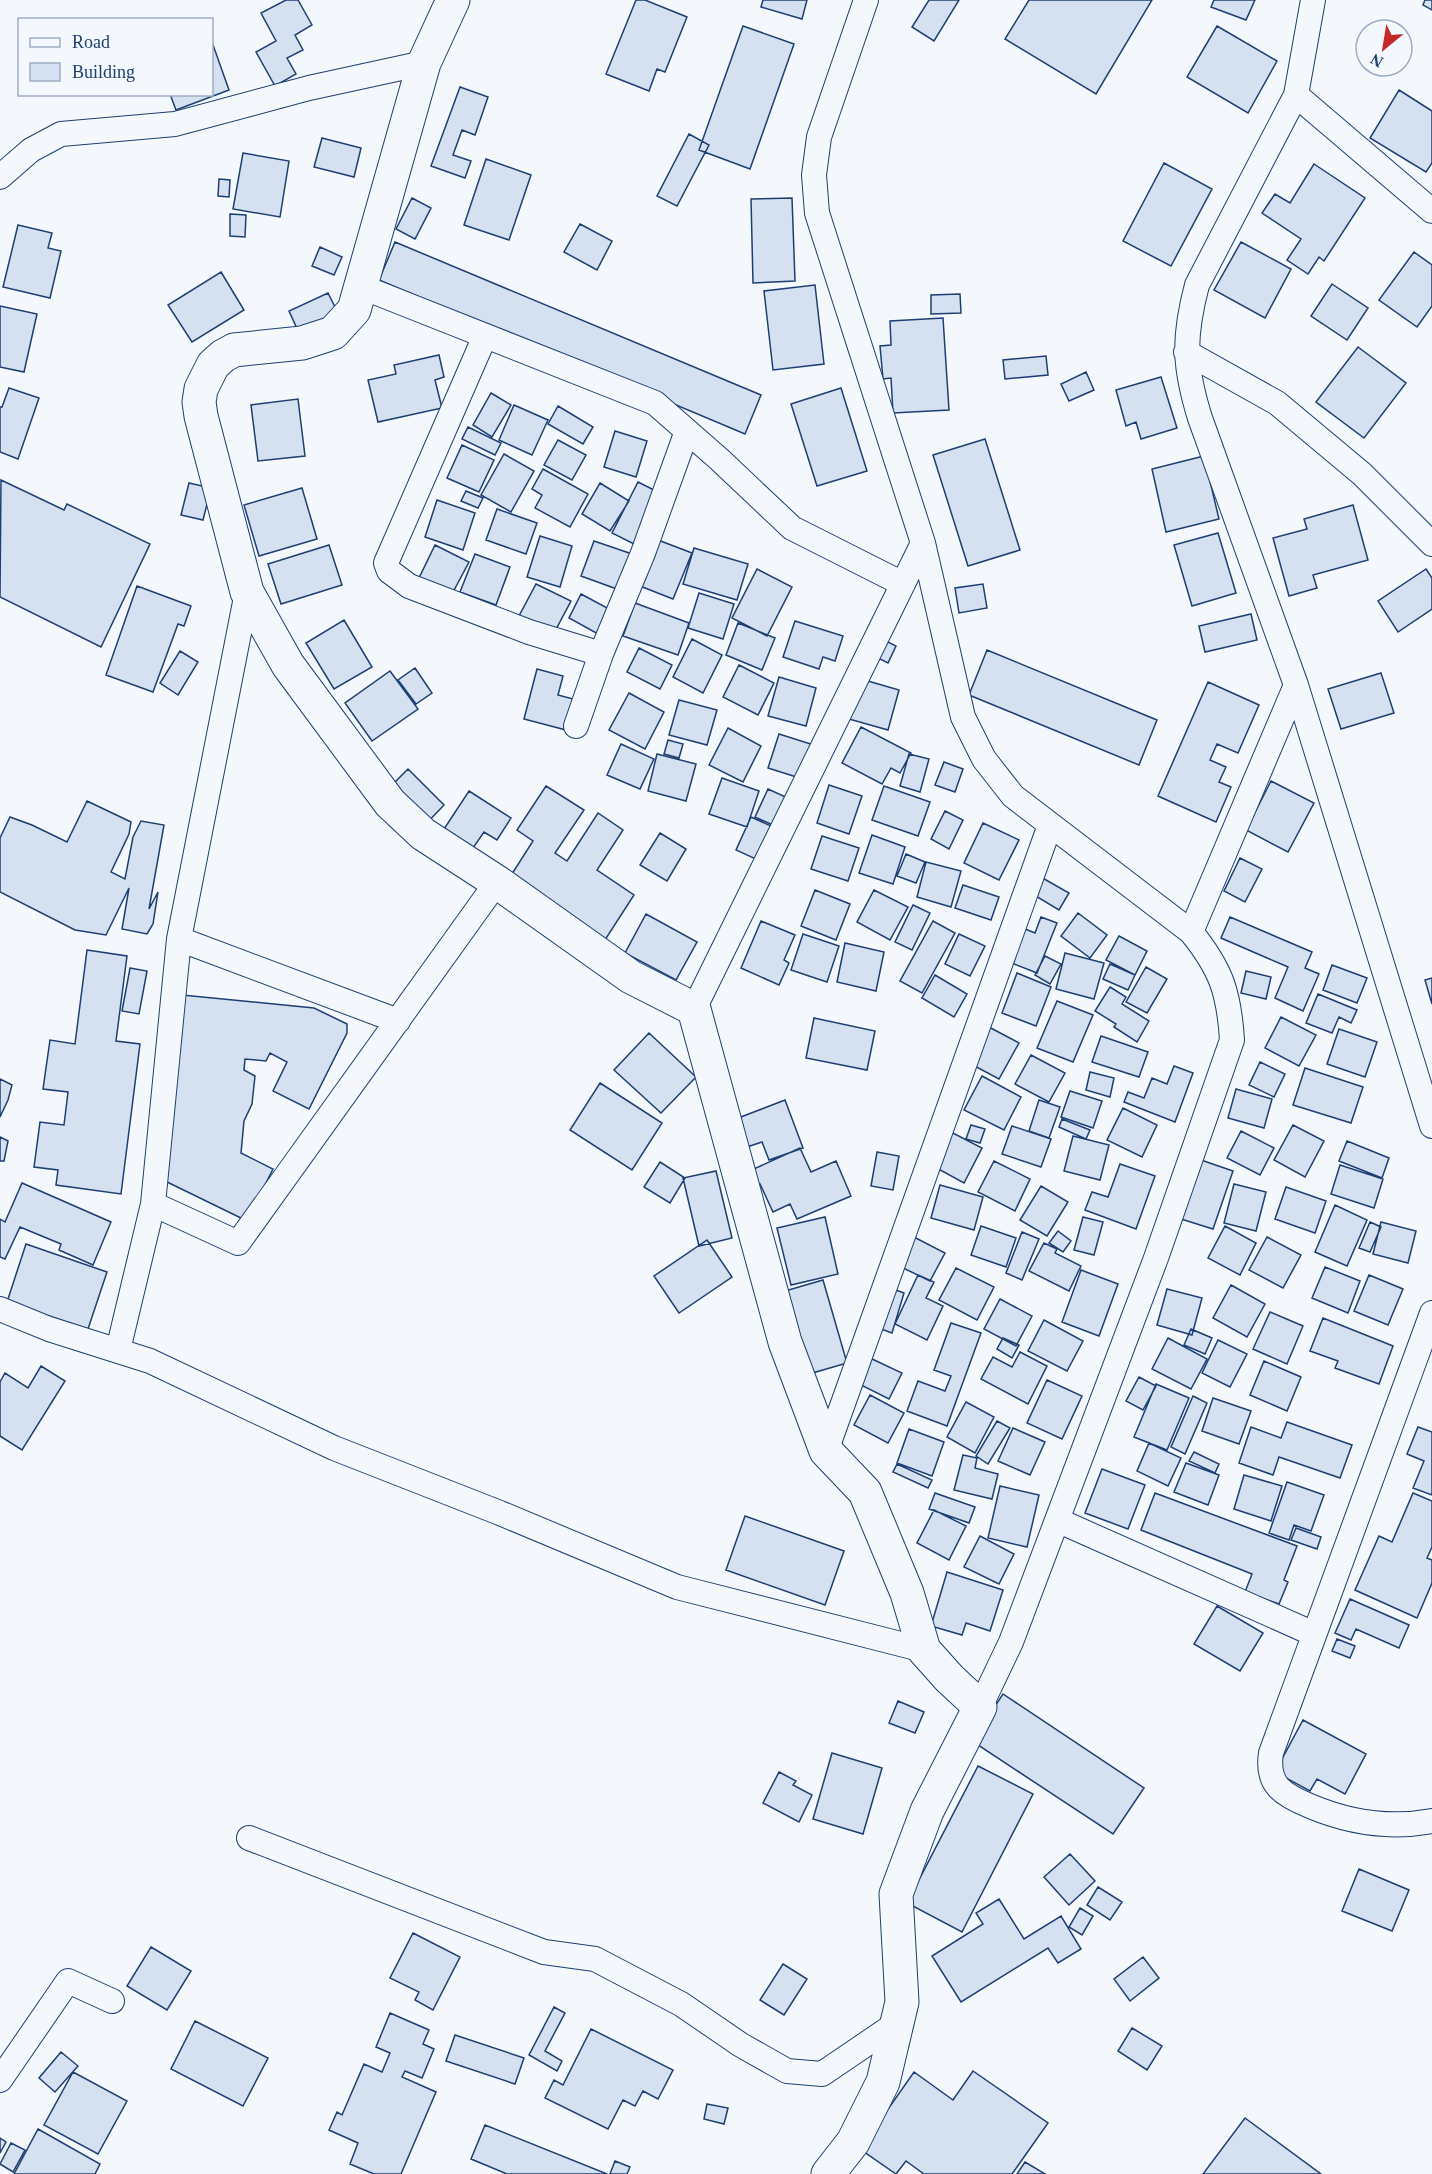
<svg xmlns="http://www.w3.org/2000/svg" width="1432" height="2174" viewBox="0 0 1432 2174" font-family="Georgia,serif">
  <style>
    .building { fill: #d5e0f0; stroke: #1d3f73; stroke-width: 1.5 }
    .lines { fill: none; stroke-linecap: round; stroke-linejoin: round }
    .street-casing { stroke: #1d3f73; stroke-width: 26 }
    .secondary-casing { stroke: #1d3f73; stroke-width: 35 }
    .street { stroke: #f4f7fb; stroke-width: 24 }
    .secondary { stroke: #f4f7fb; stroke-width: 33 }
  </style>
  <rect width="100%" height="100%" fill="#f4f7fb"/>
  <path class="building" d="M286,0H298L312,25L295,35L303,50L287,58L296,74L275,86L256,52L276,41L261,13Z
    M636,0H645L687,17L665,72L657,69L649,91L606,74Z
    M763,0H807L802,19L761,7Z
    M929,0H959L934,41L912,27Z
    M1029,0H1152L1096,94L1005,39Z
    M1214,0H1255L1246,20L1211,7Z
    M1425,0H1432V10L1423,5Z
    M743,26L794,44L750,169L699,150Z
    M1217,26L1277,61L1248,113L1187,77Z
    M212,42L229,90L176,110L170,94H212Z
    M460,87L488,97L475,135L462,130L453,155L471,161L465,178L431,166Z
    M1399,90L1432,111V163L1426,172L1370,138Z
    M689,134L709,145L677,206L657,196Z
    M322,138L361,148L354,177L314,167Z
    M243,153L289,161L280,217L233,209Z
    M486,159L531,175L509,240L464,225Z
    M1164,163L1212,189L1171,266L1123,241Z
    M1314,164L1365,198L1324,261L1319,257L1308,274L1287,260L1301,239L1262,213L1275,194L1290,203Z
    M219,179L230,180L229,197L218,196Z
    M412,198L431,208L415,239L396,229Z
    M792,198L795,281L753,283L751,199Z
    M230,214L246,215L245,237L230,236Z
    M580,224L612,241L597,270L564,252Z
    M18,225L52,233L48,248L61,251L50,298L3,287Z
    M395,242L761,395L745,434L379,280Z
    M1241,242L1291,269L1265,318L1214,290Z
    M320,247L342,257L334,275L312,266Z
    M1414,252L1432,265V306L1417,327L1379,300Z
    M221,272L244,310L192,342L168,305Z
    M1332,284L1368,308L1347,340L1311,316Z
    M815,285L824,364L773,370L764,291Z
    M328,293L340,317L300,335L289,311Z
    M960,294L961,313L931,314V295Z
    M0,306L37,314L24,372L0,367Z
    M943,318L949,410L893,413L891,378L883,379L880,346L891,345L890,321Z
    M1358,347L1406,383L1364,438L1316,402Z
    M439,355L444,377L435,380L442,408L378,422L368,380L396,374L394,365Z
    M1046,356L1048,375L1005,379L1003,360Z
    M1086,372L1094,390L1069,401L1061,384Z
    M1161,377L1177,428L1141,439L1136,422L1126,426L1116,390Z
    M9,388L39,398L18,459L0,452V407H2Z
    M841,388L867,471L817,486L791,404Z
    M491,393L511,405L492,437L473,425Z
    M298,399L305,456L258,461L251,405Z
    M514,405L548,420L532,455L499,440Z
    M558,406L593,427L583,444L548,424Z
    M468,427L501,443L495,455L462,439Z
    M615,431L647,441L636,477L604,467Z
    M985,439L1020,550L968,566L933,455Z
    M558,440L586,455L572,480L544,465Z
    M462,445L494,460L479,492L447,478Z
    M504,454L534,471L511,512L481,495Z
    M1204,456L1219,519L1166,532L1152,469Z
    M543,469L588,494L570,527L535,508L542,495L532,489Z
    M1,480L64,510L67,504L150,544L101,647L0,597Z
    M638,482L662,494L636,545L612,533Z
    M189,483L211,488L203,520L181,515Z
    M600,483L629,501L610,531L582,514Z
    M302,488L317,539L259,556L244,505Z
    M466,491L483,498L478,508L461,501Z
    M437,500L475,513L463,550L425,537Z
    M1353,505L1368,560L1313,575L1317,588L1289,596L1273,538L1307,529L1304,519Z
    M497,509L537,523L526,554L486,540Z
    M1218,533L1236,593L1192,606L1174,545Z
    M540,536L572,546L560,587L527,577Z
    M658,540L692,553L673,599L640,586Z
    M594,541L638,556L625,592L581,576Z
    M329,545L342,585L281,604L268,564Z
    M435,545L469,562L452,594L419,578Z
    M694,548L748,564L737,600L683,584Z
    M475,554L510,567L496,605L460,592Z
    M757,569L792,587L767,636L732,618Z
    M1426,569L1432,578V609L1398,632L1378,601Z
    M536,584L571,601L554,633L519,616Z
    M983,584L987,608L959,613L955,588Z
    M137,586L191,606L184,626L178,624L153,692L106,675Z
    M699,593L734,604L723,639L688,628Z
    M581,594L611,610L598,634L569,618Z
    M635,603L689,623L678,655L623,636Z
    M1251,614L1257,640L1205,652L1199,626Z
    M344,620L372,667L334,689L306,643Z
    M795,621L843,636L835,661L823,657L819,669L783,657Z
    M738,623L775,638L762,670L726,655Z
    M692,639L722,655L703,693L673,677Z
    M882,639L896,646L888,663L874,656Z
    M639,648L672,665L660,689L627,672Z
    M987,650L1157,720L1139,765L969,695Z
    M180,651L198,662L178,695L160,683Z
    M739,665L774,683L758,715L723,697Z
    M415,668L432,693L416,704L398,680Z
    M537,669L563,676L558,695L573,699L566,730L524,719Z
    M390,671L418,709L372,741L345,703Z
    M1381,673L1394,713L1341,729L1328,689Z
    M779,677L816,688L806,726L768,716Z
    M861,679L899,690L888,730L849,719Z
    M1208,682L1259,705L1238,753L1217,744L1210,760L1226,767L1219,782L1231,787L1216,822L1158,796Z
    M629,693L664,712L645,749L609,730Z
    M679,700L717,710L707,745L669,735Z
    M861,727L911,753L900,773L891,768L882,784L842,763Z
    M728,728L761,746L743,782L709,765Z
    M779,734L817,746L806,780L768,768Z
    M668,740L683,744L679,758L664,754Z
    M621,744L654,759L640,789L607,775Z
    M657,754L696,764L686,801L648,791Z
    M909,754L929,759L920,792L900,786Z
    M944,762L963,769L955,792L935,785Z
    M408,769L444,805L422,828L386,791Z
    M722,778L759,791L747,827L709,814Z
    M1271,781L1314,803L1288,852L1246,830Z
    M829,785L862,796L849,834L817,823Z
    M546,786L584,810L555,853L567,861L598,813L623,830L597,870L634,895L605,940L510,877L533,841L517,830Z
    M884,786L930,802L918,836L872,820Z
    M768,789L801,804L788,832L755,817Z
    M469,791L511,818L497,840L484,832L473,848L444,829Z
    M87,801L131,822L129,834L111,872L125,879L133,837L141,821L164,825L149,909L158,892L153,924L147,934L122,929L129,888L106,935L75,930L0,892V838L10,817L32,825L67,842Z
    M945,811L963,820L949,849L931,839Z
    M751,817L786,833L771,866L736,850Z
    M983,823L1019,840L999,880L964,863Z
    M660,833L686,849L667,881L640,865Z
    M872,835L905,847L893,884L859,873Z
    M822,836L859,848L848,881L811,869Z
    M906,854L925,862L916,883L897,876Z
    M1240,858L1262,869L1245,902L1224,891Z
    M926,862L961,871L951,907L917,897Z
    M1039,876L1069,893L1059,910L1029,892Z
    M963,885L999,897L991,920L955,908Z
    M815,890L850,904L836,940L801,926Z
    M874,890L908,907L890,940L857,922Z
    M913,905L930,913L912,950L895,942Z
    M1078,913L1107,935L1090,958L1061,936Z
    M646,914L697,942L676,980L625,953Z
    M1041,917L1057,923L1037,973L1004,960L1018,926L1035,933Z
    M1230,917L1312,952L1305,968L1319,974L1303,1011L1275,998L1288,967L1221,938Z
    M761,921L795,935L784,960L789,963L779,985L741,968Z
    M933,921L955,933L922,993L900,981Z
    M803,934L839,946L827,982L791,970Z
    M959,934L985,946L970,976L945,964Z
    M1119,936L1147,951L1135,975L1106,960Z
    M845,943L884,952L876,991L837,982Z
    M87,950L127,956L116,1041L140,1044L121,1194L56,1185L58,1170L34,1167L40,1122L64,1125L68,1092L43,1089L50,1040L75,1044Z
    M1065,953L1104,963L1094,999L1056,989Z
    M1045,956L1061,964L1050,984L1035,975Z
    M1110,964L1135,975L1128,990L1103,979Z
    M1332,965L1367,978L1357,1003L1323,990Z
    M1146,967L1167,979L1147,1013L1126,1002Z
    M130,968L147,971L139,1014L122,1011Z
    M1246,971L1271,977L1266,999L1241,993Z
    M1017,973L1051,987L1036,1026L1002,1013Z
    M935,975L967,994L954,1017L922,998Z
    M1432,978V1004L1425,980Z
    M1110,987L1126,997L1122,1004L1149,1021L1137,1042L1114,1027L1116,1024L1095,1011Z
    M1318,994L1357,1010L1351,1023L1339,1017L1332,1033L1306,1023Z
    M182,995L314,1008L347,1024V1033L309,1109L273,1091L287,1062L270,1053L266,1061L245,1059L244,1070L255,1076L252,1104L244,1121L241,1153L273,1169L247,1221L163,1180Z
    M1057,1001L1093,1015L1073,1062L1037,1048Z
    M1281,1017L1316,1035L1299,1066L1265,1048Z
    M814,1018L875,1031L867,1070L806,1058Z
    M987,1026L1019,1043L999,1079L967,1062Z
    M1339,1029L1377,1042L1365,1077L1327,1064Z
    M649,1033L696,1077L661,1113L614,1070Z
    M1101,1036L1148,1052L1139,1077L1092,1062Z
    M1031,1055L1065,1073L1049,1102L1015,1084Z
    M1260,1062L1285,1074L1274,1097L1249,1085Z
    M1174,1066L1193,1073L1175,1122L1124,1102L1128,1092L1144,1098L1152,1078L1167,1084Z
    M1305,1068L1363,1087L1351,1123L1293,1105Z
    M1090,1072L1114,1078L1110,1097L1086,1090Z
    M982,1076L1021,1097L1004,1130L964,1110Z
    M0,1079L12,1085L8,1100L0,1117Z
    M600,1083L662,1123L632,1170L570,1130Z
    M1236,1089L1272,1099L1264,1128L1228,1118Z
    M1070,1091L1102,1101L1093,1128L1061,1117Z
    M785,1100L803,1148L769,1160L762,1142L744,1148L733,1120Z
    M1039,1100L1060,1107L1049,1138L1029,1131Z
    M1123,1108L1157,1125L1142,1157L1107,1140Z
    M1062,1119L1090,1130L1086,1139L1059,1127Z
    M971,1125L985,1129L980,1143L966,1139Z
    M1293,1125L1324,1141L1305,1177L1274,1160Z
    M1012,1126L1051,1139L1041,1167L1002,1154Z
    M949,1131L982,1148L964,1183L931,1165Z
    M1241,1131L1274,1148L1260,1175L1227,1158Z
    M1073,1136L1109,1145L1100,1180L1064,1171Z
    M0,1137L8,1141L4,1161H0Z
    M1347,1141L1389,1158L1382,1178L1339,1161Z
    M800,1148L811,1172L836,1161L851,1196L797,1219L790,1204L773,1212L760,1184L754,1186L747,1172Z
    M877,1152L899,1156L893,1190L871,1186Z
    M1201,1160L1233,1171L1213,1229L1181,1219Z
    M994,1161L1030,1179L1015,1211L978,1192Z
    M660,1162L685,1178L670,1203L644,1187Z
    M1120,1164L1155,1176L1136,1229L1085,1210L1092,1192L1108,1197Z
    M1340,1165L1383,1179L1374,1208L1331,1194Z
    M716,1171L732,1238L699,1246L683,1178Z
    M22,1183L111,1222L93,1265L59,1250L61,1244L20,1227L5,1259L0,1257V1219L5,1222Z
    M1234,1184L1266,1192L1256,1231L1224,1223Z
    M940,1185L983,1197L974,1230L931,1218Z
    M1041,1186L1068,1202L1047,1236L1020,1220Z
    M1286,1187L1326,1201L1315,1233L1275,1219Z
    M1335,1205L1367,1220L1347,1266L1315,1252Z
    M825,1217L838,1274L791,1285L777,1228Z
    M1083,1217L1103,1222L1094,1255L1074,1250Z
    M1370,1222L1381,1227L1370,1252L1359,1248Z
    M1381,1222L1416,1231L1408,1263L1373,1254Z
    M981,1226L1016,1238L1006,1267L971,1255Z
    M1225,1226L1256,1243L1240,1275L1208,1258Z
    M1058,1231L1071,1241L1063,1252L1049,1243Z
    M1022,1232L1039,1239L1022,1280L1006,1273Z
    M912,1236L945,1253L930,1281L897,1265Z
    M1267,1237L1301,1255L1283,1288L1249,1270Z
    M707,1240L732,1277L679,1313L654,1276Z
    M1044,1243L1057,1249L1055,1253L1081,1266L1069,1291L1029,1271Z
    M26,1244L107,1272L88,1329L7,1302Z
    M1325,1267L1360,1281L1348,1313L1312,1298Z
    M956,1268L994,1287L977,1320L939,1300Z
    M1081,1270L1118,1284L1099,1336L1062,1322Z
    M918,1275L934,1282L926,1298L943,1306L927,1340L895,1324Z
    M1369,1275L1403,1289L1388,1325L1354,1311Z
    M823,1280L847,1363L809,1374L785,1291Z
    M1231,1285L1265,1304L1247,1337L1213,1318Z
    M885,1286L904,1293L892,1333L873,1326Z
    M1167,1289L1202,1298L1192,1335L1157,1325Z
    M1000,1299L1032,1316L1016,1346L984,1329Z
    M1270,1312L1303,1326L1287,1364L1253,1349Z
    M1323,1318L1393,1346L1379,1384L1335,1368L1338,1361L1310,1351Z
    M1044,1320L1083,1341L1067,1371L1028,1351Z
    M951,1323L981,1333L947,1426L907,1411L918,1381L945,1391L951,1376L934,1370Z
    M1191,1329L1212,1338L1205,1354L1184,1345Z
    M1003,1338L1019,1345L1012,1358L997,1349Z
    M1168,1338L1207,1359L1191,1389L1152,1369Z
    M1218,1340L1247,1354L1230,1387L1202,1373Z
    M1020,1352L1047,1366L1028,1404L981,1379L993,1357L1012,1367Z
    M870,1358L902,1373L889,1399L857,1383Z
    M1264,1361L1301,1377L1287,1411L1250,1395Z
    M41,1366L65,1381L22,1450L0,1436V1382L5,1373L28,1388Z
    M1139,1377L1156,1386L1143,1410L1126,1401Z
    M1047,1380L1082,1396L1062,1439L1027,1423Z
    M1156,1384L1189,1398L1167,1450L1134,1437Z
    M870,1395L904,1413L888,1443L854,1425Z
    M1193,1396L1207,1403L1185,1454L1171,1447Z
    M1213,1398L1251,1411L1239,1444L1202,1431Z
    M966,1402L994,1417L975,1453L947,1437Z
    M997,1421L1010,1428L988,1464L976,1456Z
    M1287,1422L1352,1445L1340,1478L1279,1457L1273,1475L1239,1463L1251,1427L1281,1438Z
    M1418,1427L1432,1432V1495L1413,1488L1424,1461L1407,1454Z
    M1013,1428L1045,1442L1030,1475L998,1461Z
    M909,1429L944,1442L932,1476L897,1463Z
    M1149,1443L1181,1458L1168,1486L1137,1471Z
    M1194,1452L1219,1464L1215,1473L1189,1461Z
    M963,1455L977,1458L975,1468L998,1474L992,1499L954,1490Z
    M1186,1463L1219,1475L1208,1505L1174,1492Z
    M897,1464L932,1480L928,1488L893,1472Z
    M1102,1469L1145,1485L1128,1529L1085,1513Z
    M1244,1475L1282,1486L1271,1521L1234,1509Z
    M1287,1482L1324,1495L1311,1531L1294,1525L1289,1540L1269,1533Z
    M1000,1486L1039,1495L1027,1547L988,1538Z
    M935,1493L975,1507L969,1523L929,1509Z
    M1155,1493L1297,1546L1284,1580L1288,1582L1279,1604L1245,1592L1252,1574L1141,1530Z
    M1413,1493L1432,1501V1547L1427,1558L1432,1560V1583L1417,1618L1355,1590L1379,1536L1392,1542Z
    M934,1510L966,1526L949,1560L917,1543Z
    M745,1516L844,1551L825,1605L726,1570Z
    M1296,1528L1321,1537L1317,1549L1291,1540Z
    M980,1536L1014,1554L999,1584L964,1567Z
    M947,1572L1003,1590L990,1631L966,1623L962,1635L931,1626Z
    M1350,1599L1409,1625L1399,1648L1356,1629L1351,1640L1335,1633Z
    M1217,1606L1263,1633L1240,1671L1194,1644Z
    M1337,1639L1355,1646L1350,1658L1332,1651Z
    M1003,1694L1144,1788L1113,1834L972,1741Z
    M898,1701L924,1712L915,1733L889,1723Z
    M1303,1720L1366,1754L1345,1794L1317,1779L1310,1791L1275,1772Z
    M832,1753L882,1768L863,1834L813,1819Z
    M978,1766L1033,1794L962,1932L907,1903Z
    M779,1772L796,1781L793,1785L812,1795L799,1822L763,1803Z
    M1070,1854L1095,1881L1069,1905L1044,1877Z
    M1359,1869L1409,1890L1392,1931L1342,1911Z
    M1098,1887L1122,1902L1110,1920L1087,1905Z
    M999,1899L1024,1939L1061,1916L1081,1949L1058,1963L1048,1948L961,2002L932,1956L983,1924L976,1913Z
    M1080,1908L1093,1916L1082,1935L1069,1927Z
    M413,1933L460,1957L433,2010L415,2000L419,1992L390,1978Z
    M151,1947L191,1971L167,2010L127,1986Z
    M1143,1957L1159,1978L1130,2001L1114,1979Z
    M783,1964L807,1979L784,2015L760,2000Z
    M554,2007L565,2013L545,2051L562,2061L557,2071L529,2055Z
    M390,2013L429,2030L423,2044L434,2049L422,2078L405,2071L402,2077L436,2092L401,2174H374L350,2164L358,2143L329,2130L337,2112L342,2115L364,2064L382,2072L390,2053L376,2047Z
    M195,2021L268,2058L243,2106L171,2069Z
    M1132,2028L1162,2046L1147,2070L1118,2051Z
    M591,2029L673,2070L658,2099L643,2091L635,2106L623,2100L608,2129L545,2098L554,2080L563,2085Z
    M455,2035L524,2058L515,2084L446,2061Z
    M61,2052L78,2066L55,2092L39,2078Z
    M973,2071L1048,2123L1012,2174H924L906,2161L896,2174L860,2149L914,2072L953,2100Z
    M73,2072L127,2101L98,2154L44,2125Z
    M707,2104L728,2108L724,2124L704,2119Z
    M1245,2118L1321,2174H1203Z
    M485,2125L607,2174H507L471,2159Z
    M38,2129L100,2164L95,2174H14Z
    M0,2138L6,2142L0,2153Z
    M11,2143L25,2150L13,2172L0,2164Z
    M615,2161L630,2167L627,2174H610Z
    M1025,2162L1045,2174H1017Z"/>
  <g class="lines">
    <defs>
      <path id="street" d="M866,0L819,137L814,175L817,213L923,543L963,717L984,759L1013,796L1191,932C1221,969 1229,992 1232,1040L1156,1258L1011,1642L980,1707
        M1313,0L1296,95L1197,285C1183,338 1184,367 1200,418L1296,685L1432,1126
        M1296,95L1432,211
        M0,177L31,150L61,134L175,124L309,88L424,63
        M362,287L655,403L719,459L792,528L903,584
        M485,336L386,563L389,571L409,586L529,632L601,654
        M1186,352L1277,403L1362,474L1432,544
        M576,726L601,654L643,553L687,431
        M1191,932L1296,685
        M179,939L398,1021
        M694,1009L923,543
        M153,1204L238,1243L497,882
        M0,1309L49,1329L150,1361L334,1448L500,1513L677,1587L924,1650
        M1432,1313L1271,1753C1266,1785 1283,1795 1310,1806C1350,1823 1389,1829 1432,1821
        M118,1350L153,1204L179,939L247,592
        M826,1451L1050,825
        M1057,1520L1314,1634
        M249,1838L544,1952L595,1959L681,2004L741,2045L787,2071L822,2074L897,2023
        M0,2080L68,1981L112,2001"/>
      <path id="secondary" d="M453,0L424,63L354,310L333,333L302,343L234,350L223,356L213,365L201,389L199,402L201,416L247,592L288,665L390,803L423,834L497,882L631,977L694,1009L785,1342L826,1451L865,1492L907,1593L924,1650L949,1678L980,1707L927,1811L896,1894L902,2002L883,2082L853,2142L828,2174"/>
    </defs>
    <use href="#street" class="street-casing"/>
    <use href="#secondary" class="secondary-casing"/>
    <use href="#street" class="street"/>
    <use href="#secondary" class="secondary"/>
  </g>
  <rect x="18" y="18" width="195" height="78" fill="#f4f7fb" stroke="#9eadc5" stroke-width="1.5"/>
  <rect x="30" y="38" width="30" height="9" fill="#f4f7fb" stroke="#9eadc5" stroke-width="1.5"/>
  <text x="72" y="48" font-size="18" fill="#1d3f73">Road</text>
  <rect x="30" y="63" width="30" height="18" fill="#d5e0f0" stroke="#9eadc5" stroke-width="1.5"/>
  <text x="72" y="78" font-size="18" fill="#1d3f73">Building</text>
  <g transform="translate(1384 48) rotate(210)"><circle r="28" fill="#f4f7fb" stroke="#9eadc5" stroke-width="1.5"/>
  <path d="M0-4.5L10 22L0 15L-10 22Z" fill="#c62828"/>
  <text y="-9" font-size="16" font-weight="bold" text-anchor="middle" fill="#1d3f73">N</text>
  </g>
</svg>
